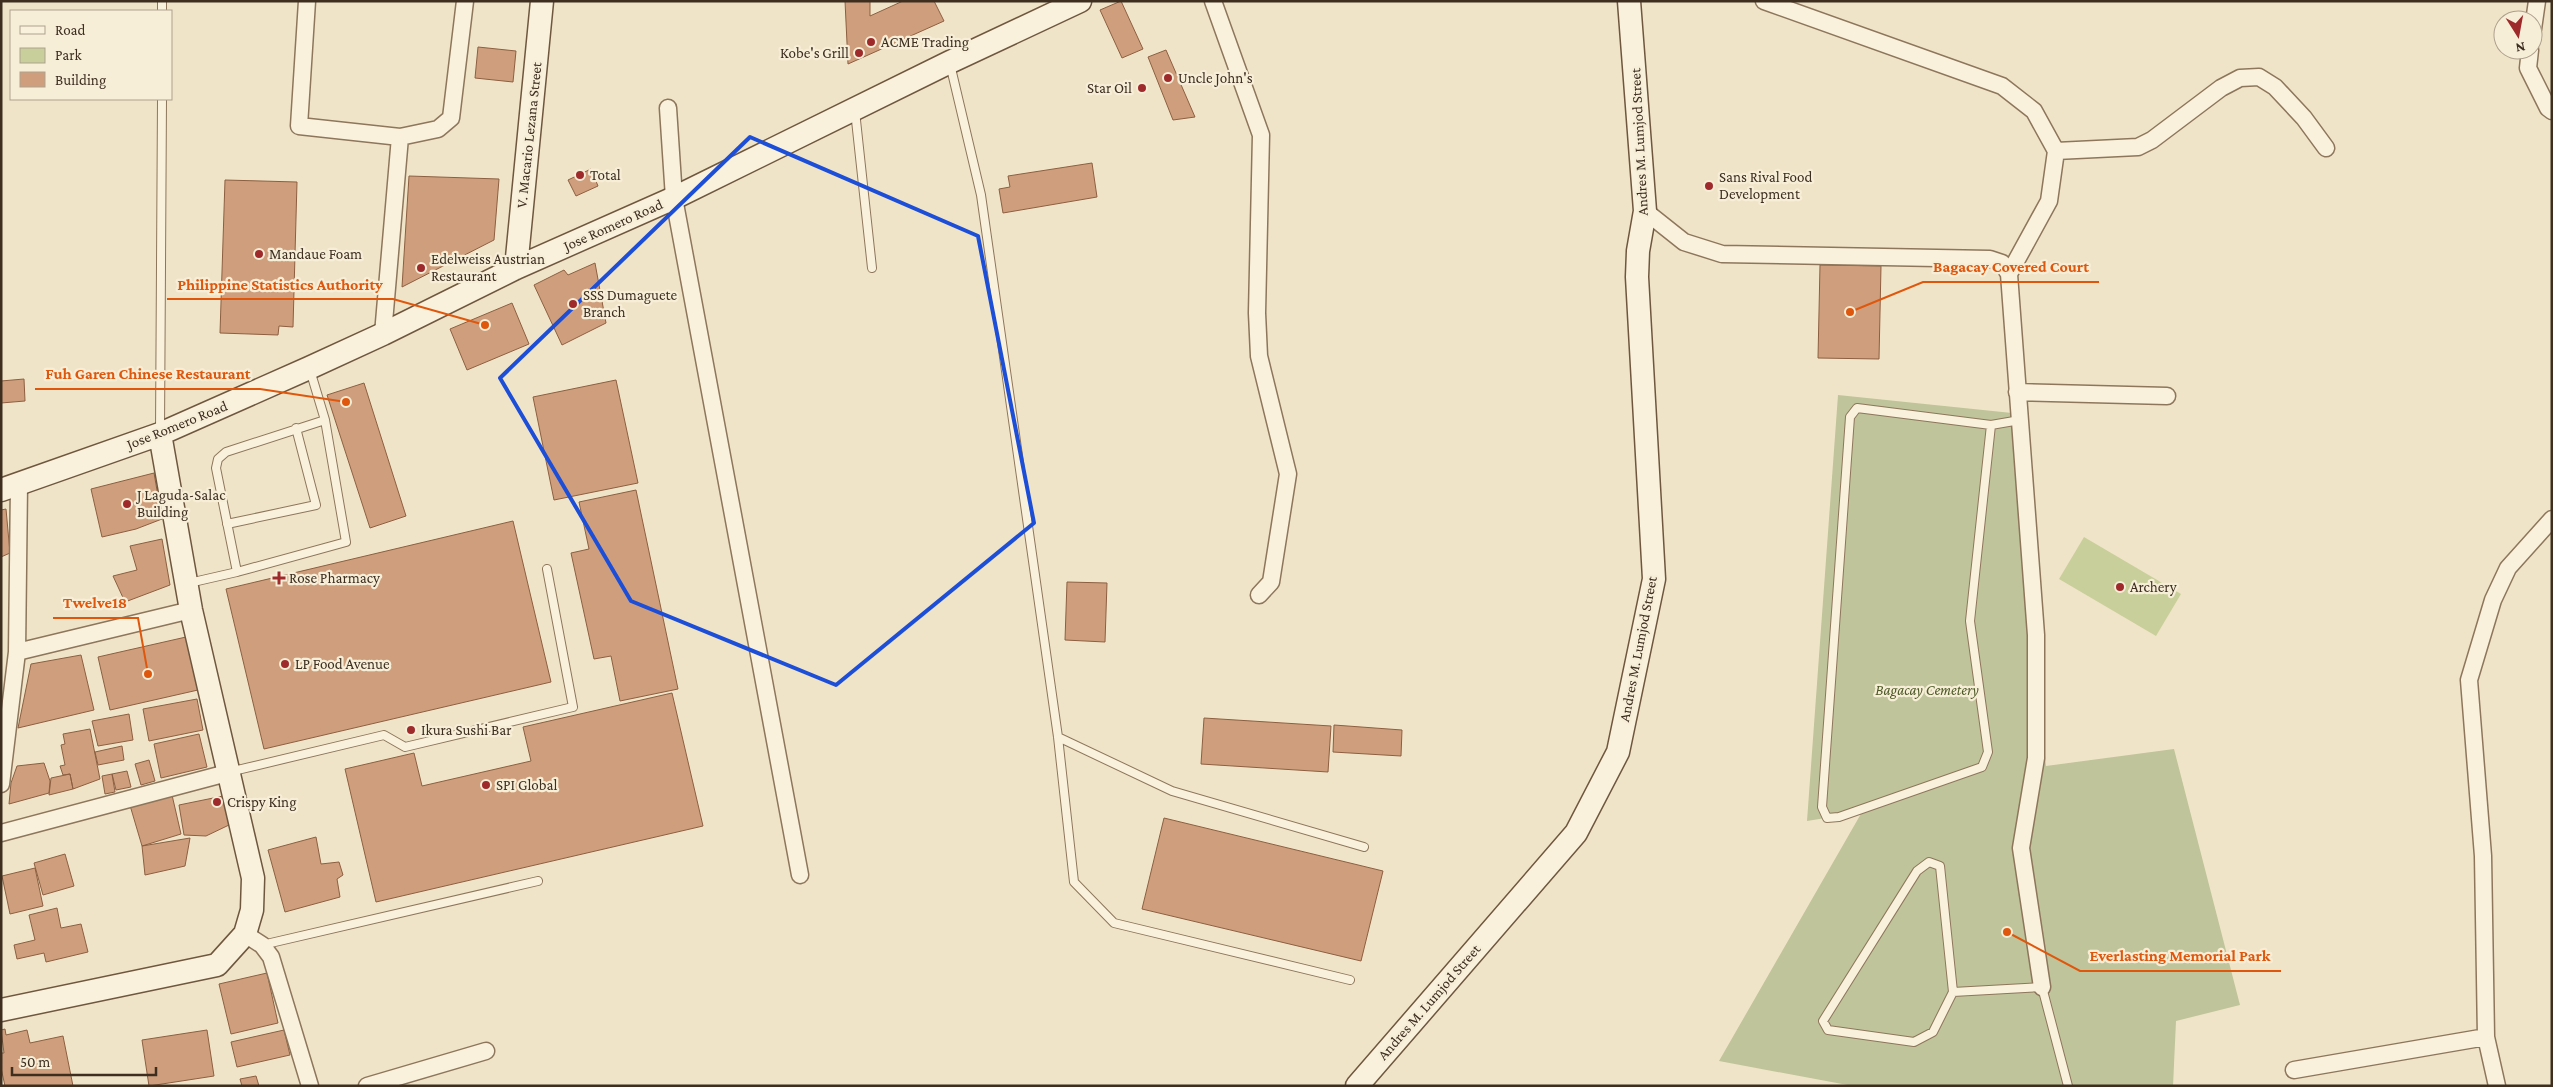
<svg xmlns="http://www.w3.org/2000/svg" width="2553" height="1087" viewBox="0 0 2553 1087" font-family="'Crimson Pro',serif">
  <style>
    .green { fill: #c9cf9b }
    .cemetery { fill: #bfc49a }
    .building { fill: #cf9f7d; stroke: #8d5f41 }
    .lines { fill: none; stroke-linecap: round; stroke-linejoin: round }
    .lane-casing { stroke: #8d765c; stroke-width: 10 }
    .street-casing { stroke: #8d765c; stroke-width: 19 }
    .secondary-casing { stroke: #6f573f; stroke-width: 25 }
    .lane { stroke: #faf1dc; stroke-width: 8 }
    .street { stroke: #faf1dc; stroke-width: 16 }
    .secondary { stroke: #faf1dc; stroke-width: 22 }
    .marked { fill: none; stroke: #1d4ed8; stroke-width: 4; stroke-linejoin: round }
    .poi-dot { fill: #9e2a2b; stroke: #f7eed8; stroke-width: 2 }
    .labels { text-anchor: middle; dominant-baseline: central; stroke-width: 4.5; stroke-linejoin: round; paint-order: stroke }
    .poi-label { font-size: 15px; fill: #3d2e20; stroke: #f7eed8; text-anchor: start }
    .street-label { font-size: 15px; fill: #3d2e20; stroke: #f7eed8 }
    .park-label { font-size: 15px; font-style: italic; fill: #4d5a26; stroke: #f7eed8 }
    .leader { fill: none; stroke: #df570d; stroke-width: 2 }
    .callout-dot { fill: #df570d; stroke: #f7eed8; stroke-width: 2 }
    .callout-label { font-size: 16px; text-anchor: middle; font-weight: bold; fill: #df570d; stroke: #f7eed8; stroke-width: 4.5; stroke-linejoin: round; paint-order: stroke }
  </style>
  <rect width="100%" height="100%" fill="#f0e4c8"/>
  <path class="green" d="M2084,537L2181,594L2156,636L2059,579Z"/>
  <path class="cemetery" d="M1838,395L2012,413L2046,766L2174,749L2240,1005L2176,1021L2173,1086H1853L1719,1061L1862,812L1807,821Z"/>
  <path class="building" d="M845,1H870V16L903,1H934L944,21L848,64Z
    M1121,1L1143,49L1122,58L1100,10Z
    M478,47L516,51L513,82L475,78Z
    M1166,50L1195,117L1173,120L1148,57Z
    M1092,163L1097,197L1003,213L999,189L1010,187L1008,176Z
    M591,169L598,186L576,196L568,180Z
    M409,176L499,179L494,240L402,287Z
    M225,180L297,182L293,327L279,326L278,335L220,333Z
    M595,263L606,323L562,345L534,285L564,270L568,275Z
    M1820,265L1881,266L1879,359L1818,358Z
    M512,303L529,344L467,370L450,329Z
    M24,379L25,401L1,403V381Z
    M616,380L638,483L554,500L533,397Z
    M364,383L406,516L370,528L327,395Z
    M154,473L162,519L136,529L102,537L91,489Z
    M636,490L678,689L620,701L611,656L594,659L571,553L589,549L579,502Z
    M6,509L10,553L1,557V510Z
    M513,521L551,682L264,749L226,589Z
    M162,539L170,585L125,602L113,576L137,570L130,546Z
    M1067,582L1107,583L1105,642L1065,640Z
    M186,637L198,690L110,710L98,657Z
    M81,655L94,710L18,728L31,664Z
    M672,693L703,826L376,902L345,769L414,753L422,786L531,761L523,727Z
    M197,699L203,730L149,741L143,709Z
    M129,714L133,740L98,746L92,721Z
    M1204,718L1331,726L1328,772L1201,764Z
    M1334,725L1402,730L1401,756L1333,752Z
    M90,729L100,779L73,789L70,774L63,775L60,766L65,765L61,745L65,744L63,734Z
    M199,734L207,767L161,778L154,744Z
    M122,746L124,760L98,765L95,752Z
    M149,760L155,781L141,785L135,764Z
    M44,763L50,781L49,793L9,804L11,783L17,766Z
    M127,771L131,787L116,790L112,774Z
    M70,774L73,789L49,795L51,778Z
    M112,774L115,792L105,794L102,776Z
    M172,795L181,834L142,846L129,802Z
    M223,796L229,825L206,836L184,835L179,805Z
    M1164,818L1383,871L1361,961L1142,909Z
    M316,837L321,864L339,862L343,875L337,879L340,897L285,912L268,850Z
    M190,838L185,866L145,875L142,846Z
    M65,854L74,886L43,895L34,863Z
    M35,868L43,906L10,914L2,876Z
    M57,908L61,928L81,924L88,952L46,962L44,953L17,959L14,945L35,940L29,915Z
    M267,973L278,1023L231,1034L219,984Z
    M5,1029L6,1035L27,1030L30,1043L63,1036L73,1086H5L1,1068V1053H4L1,1030Z
    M207,1030L214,1076L149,1086L142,1040Z
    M284,1030L290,1055L237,1067L231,1042Z
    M256,1076L259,1086H242L240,1079Z"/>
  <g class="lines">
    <defs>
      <path id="lane" d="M162,11V1
        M950,64L981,195L1058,737L1074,882L1114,923L1350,980
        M855,111L872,268
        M1991,425L1970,621L1988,752L1982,767L1839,817L1827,818L1822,807L1850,417L1857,408L1991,425L2020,420
        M160,432L162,99
        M227,524L316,505L296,428
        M237,572L216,468L218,459L226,452L325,420
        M189,583L237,572L346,542L325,420L310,370
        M1058,737L1172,791L1364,847
        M229,772L384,735L405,747L573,707L547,569
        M1929,862L1940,866L1953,992L1933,1032L1914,1042L1828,1030L1823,1021L1917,871Z
        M262,945L538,881
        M1953,992L2042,987L2068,1086"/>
      <path id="street" d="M307,1L299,126L400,137L383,334
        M1213,1L1261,135L1257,313L1259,356L1288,474L1271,582L1259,595
        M1764,1L2002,86L2034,111L2056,151
        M2533,29L2537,1
        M2530,50L2528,68L2548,108L2552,111
        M668,108L674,198L800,875
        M400,137L438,129L451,118L465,1
        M1645,211L1684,242L1722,254L1990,259L2002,263L2009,274L2036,635V758L2021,848L2042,987
        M2009,274L2049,201L2056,151L2138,147L2152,140L2221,88L2240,78L2259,77L2275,87L2304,118L2326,148
        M2017,392L2167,396
        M17,652L191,610
        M1,784L17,652L19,484
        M1,833L227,773
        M245,934L262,945L271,957L310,1086
        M2294,1070L2486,1037
        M367,1086L486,1051
        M2497,1086L2486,1037L2483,856L2469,680L2493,600L2508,568L2552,519"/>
      <path id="secondary" d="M516,268L542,1
        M1,490L160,434L309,368L383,334L516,268L674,198L950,62L1080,1
        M1,1010L217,965L245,934L252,910L253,878L191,610L160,434
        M1357,1086L1576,833L1618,752L1654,579L1637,277L1638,251L1645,211L1629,1"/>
    </defs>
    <use href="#lane" class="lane-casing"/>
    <use href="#street" class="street-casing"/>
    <use href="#secondary" class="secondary-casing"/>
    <use href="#lane" class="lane"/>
    <use href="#street" class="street"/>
    <use href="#secondary" class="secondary"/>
  </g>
  <path class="marked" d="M750,137L978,236L1034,523L836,685L631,601L500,378Z"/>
  <g class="poi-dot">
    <circle cx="871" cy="42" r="5"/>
    <circle cx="859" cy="53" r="5"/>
    <circle cx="1168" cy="78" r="5"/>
    <circle cx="1142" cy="88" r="5"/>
    <circle cx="580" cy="175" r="5"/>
    <circle cx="1709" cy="186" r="5"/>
    <circle cx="259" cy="254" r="5"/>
    <circle cx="421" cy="268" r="5"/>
    <circle cx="573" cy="304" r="5"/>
    <circle cx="127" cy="504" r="5"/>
    <path d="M276.5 570.5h5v5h5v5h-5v5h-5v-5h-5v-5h5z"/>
    <circle cx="2120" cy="587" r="5"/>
    <circle cx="285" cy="664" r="5"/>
    <circle cx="411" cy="730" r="5"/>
    <circle cx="486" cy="785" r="5"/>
    <circle cx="217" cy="802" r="5"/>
  </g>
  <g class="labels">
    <g class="poi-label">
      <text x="881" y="42">ACME Trading</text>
      <text x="849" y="53" text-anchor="end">Kobe's Grill</text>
      <text x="1178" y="78">Uncle John's</text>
      <text x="1132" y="88" text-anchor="end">Star Oil</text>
      <text x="590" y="175">Total</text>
      <text x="1719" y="177">Sans Rival Food<tspan x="1719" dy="17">Development</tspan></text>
      <text x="269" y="254">Mandaue Foam</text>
      <text x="431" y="259">Edelweiss Austrian<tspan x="431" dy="17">Restaurant</tspan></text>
      <text x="583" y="295">SSS Dumaguete<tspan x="583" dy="17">Branch</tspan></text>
      <text x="137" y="495">J Laguda-Salac<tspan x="137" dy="17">Building</tspan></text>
      <text x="289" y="578">Rose Pharmacy</text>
      <text x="2130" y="587">Archery</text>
      <text x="295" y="664">LP Food Avenue</text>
      <text x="421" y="730">Ikura Sushi Bar</text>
      <text x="496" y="785">SPI Global</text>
      <text x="227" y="802">Crispy King</text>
    </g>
    <g class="street-label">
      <text transform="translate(529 135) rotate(-84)">V. Macario Lezana Street</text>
      <text transform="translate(1639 142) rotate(-93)">Andres M. Lumjod Street</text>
      <text transform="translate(613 225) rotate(-24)">Jose Romero Road</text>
      <text transform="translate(177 425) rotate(-22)">Jose Romero Road</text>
      <text transform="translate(1638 649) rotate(-79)">Andres M. Lumjod Street</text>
      <text transform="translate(1429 1002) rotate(-49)">Andres M. Lumjod Street</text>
    </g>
    <g class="park-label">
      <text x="1927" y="690">Bagacay Cemetery</text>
    </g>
  </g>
  <path class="leader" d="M1850 312L1923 282H2099M485 325L393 299H167M346 402L260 389H35M148 674L138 618H53M2007 932L2080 971H2281"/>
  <g class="callout-dot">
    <circle cx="1850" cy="312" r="5"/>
    <circle cx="485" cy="325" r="5"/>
    <circle cx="346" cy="402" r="5"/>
    <circle cx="148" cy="674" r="5"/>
    <circle cx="2007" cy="932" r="5"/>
  </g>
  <g class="callout-label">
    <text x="2011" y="272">Bagacay Covered Court</text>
    <text x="280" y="290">Philippine Statistics Authority</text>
    <text x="148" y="379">Fuh Garen Chinese Restaurant</text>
    <text x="95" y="608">Twelve18</text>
    <text x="2180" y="961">Everlasting Memorial Park</text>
  </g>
  <rect width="2553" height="1087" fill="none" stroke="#3d2e20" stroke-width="5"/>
  <rect x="10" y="10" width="162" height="90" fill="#f7eed8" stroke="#ada18e"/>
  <rect x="20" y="26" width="25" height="8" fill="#faf1dc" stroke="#ada18e"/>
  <text x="55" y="35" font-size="15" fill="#3d2e20">Road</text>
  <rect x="20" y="48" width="25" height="15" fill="#c9cf9b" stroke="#ada18e"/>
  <text x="55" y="60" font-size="15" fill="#3d2e20">Park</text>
  <rect x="20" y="72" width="25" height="15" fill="#cf9f7d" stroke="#ada18e"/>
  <text x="55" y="85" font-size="15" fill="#3d2e20">Building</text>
  <g transform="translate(2518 35) rotate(169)"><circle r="24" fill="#f7eed8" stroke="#ada18e"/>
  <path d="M0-4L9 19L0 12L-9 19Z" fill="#9e2a2b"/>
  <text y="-8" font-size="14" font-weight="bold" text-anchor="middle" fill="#3d2e20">N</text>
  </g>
  <path d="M12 1067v8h144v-8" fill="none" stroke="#3d2e20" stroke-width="2.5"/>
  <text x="20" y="1067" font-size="15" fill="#3d2e20" stroke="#f7eed8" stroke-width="4" paint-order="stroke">50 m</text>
</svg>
